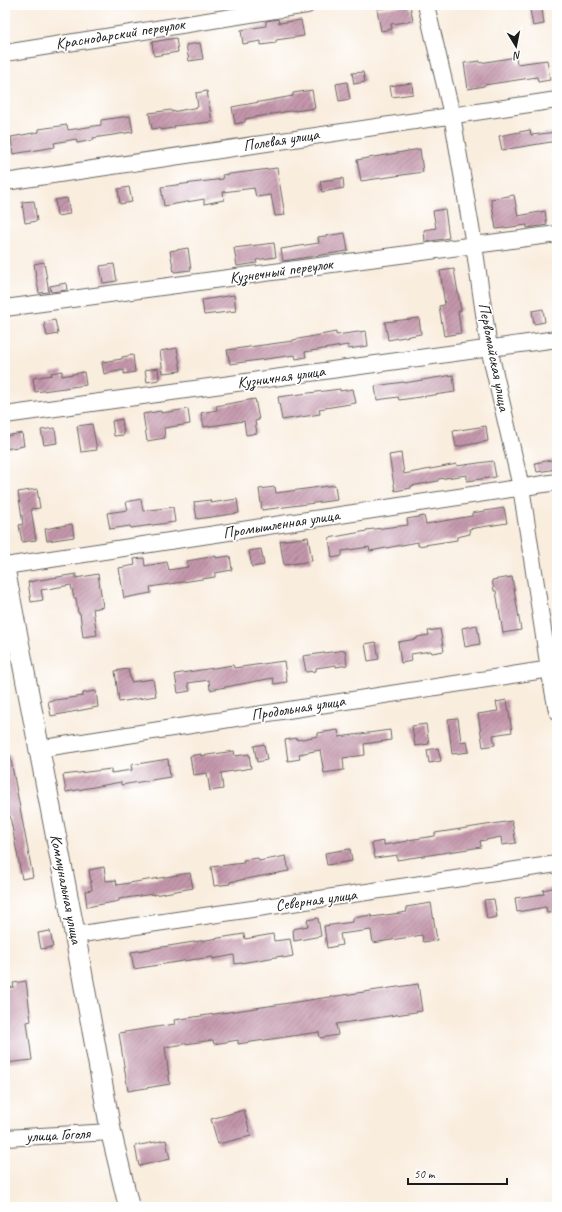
<svg xmlns="http://www.w3.org/2000/svg" width="562" height="1212" viewBox="0 0 562 1212" font-family="Caveat,sans-serif">
  <style>
    .building { fill: url(#building-hatch) }
    .lines { fill: none; stroke-linecap: round; stroke-linejoin: round }
    .minor-casing { stroke: #696560; stroke-width: 18 }
    .tertiary-casing { stroke: #696560; stroke-width: 22 }
    .minor { stroke: #fff; stroke-width: 16 }
    .tertiary { stroke: #fff; stroke-width: 20 }
    .labels { text-anchor: middle; dominant-baseline: central; stroke-width: 3.5; stroke-linejoin: round; paint-order: stroke }
    .street-label { font-size: 16px; fill: #1c1c1c; stroke: #fff }
  </style>
  <defs>
    <pattern id="building-hatch" width="6" height="6" patternUnits="userSpaceOnUse"><rect width="6" height="6" fill="#c496ab"/><path d="M-1 1l2-2M0 6l6-6M5 7l2-2" fill="none" stroke="#9e7a8a"/></pattern>
  </defs>
  <rect width="100%" height="100%" fill="#fff"/>
  <filter id="ink" filterUnits="userSpaceOnUse"><feTurbulence type="fractalNoise" baseFrequency=".025" numOctaves="2"/><feDisplacementMap in="SourceGraphic" scale="8" xChannelSelector="R" yChannelSelector="G"/><feConvolveMatrix kernelMatrix="1 2 1 2 8 2 1 2 1" color-interpolation-filters="sRGB"/></filter>
  <filter id="wash" filterUnits="userSpaceOnUse"><feTurbulence type="fractalNoise" baseFrequency=".012" numOctaves="4" result="noise"/><feDisplacementMap in="SourceGraphic" scale="16" xChannelSelector="R" yChannelSelector="G"/><feGaussianBlur stdDeviation="0.9" result="paint"/><feColorMatrix in="noise" values="0 0 0 0 0 0 0 0 0 0 0 0 0 0 0 0 0 1.4 0 .05"/><feComposite in="paint" operator="in"/></filter>
  <g filter="url(#wash)">
    <rect width="100%" height="100%" fill="#f9edde"/>
    <g id="blocks">
      <path class="building" d="M410,5L413,21L391,24L392,29L381,31L377,9Z
        M542,9L544,24L533,26L530,10Z
        M278,19L279,23L301,20L304,36L276,40V43L261,45V41L243,44L241,30L266,26V21Z
        M176,38L178,52L154,56L152,42Z
        M200,43L203,59L189,61L186,45Z
        M516,57L517,64L547,60L550,80L538,82L537,77L484,85V86L468,89L464,63L480,61V63Z
        M363,72L365,82L354,84L352,73Z
        M347,82L350,99L339,101L336,84Z
        M412,83L413,94L392,97L390,86Z
        M312,90L315,108L295,111V110L245,119V122L235,124L232,107L293,96V93Z
        M207,91L212,122L174,126V128L160,130V128L152,129L149,113L171,110L172,112L198,107L196,93Z
        M130,116L133,132L93,138L94,140L77,143L76,139L54,143L55,147L13,154L11,137L39,132V129L67,125L68,130L101,125V120Z
        M530,130L531,135L557,132V141L502,150L499,136Z
        M420,149L423,172L361,181L357,160Z
        M277,168L285,215L275,216L271,195L256,197L254,188L223,192L224,200L204,204V199L164,206L161,187L223,179L222,175Z
        M343,178L344,188L322,192L320,181Z
        M129,187L132,202L120,204L118,189Z
        M514,195L518,216L545,211L547,225L527,228V225L496,229L491,199Z
        M67,198L70,214L57,216L55,200Z
        M34,201L37,221L25,223L22,202Z
        M445,209L449,238L425,242L424,230L436,228L433,211Z
        M345,233L348,251L283,261L281,249L319,243L318,237Z
        M274,243L276,257L256,260L257,263L237,266L234,248Z
        M188,248L191,270L174,272L170,251Z
        M44,262L49,292L39,293L34,264Z
        M114,264L117,281L103,283L100,266Z
        M454,269L461,311H458L461,333L444,336L439,306L445,305L440,271Z
        M66,283L67,290L51,292L50,286Z
        M234,295L236,311L204,315L202,300Z
        M543,309L545,322L534,324L532,311Z
        M419,318L421,334L388,340L385,322Z
        M55,320L58,334L47,336L44,322Z
        M366,331L368,346L348,349V345L305,352L306,357L296,359L295,355L230,364L227,350L293,341V340L336,332V335Z
        M177,348L181,371L163,373L160,351Z
        M133,355L135,372L124,374V370L104,374L102,362L122,359V357Z
        M158,368L159,380L147,382L145,370Z
        M62,371V376L84,372L86,385L35,392L33,378L52,375L51,373Z
        M453,375L455,392L399,400L398,397L377,400L375,386L404,382V383Z
        M340,389V391L353,389L356,403L319,409L320,414L282,420L278,397Z
        M255,399L259,420L255,421L257,433L246,435L244,421L204,427L201,413L217,410L216,406Z
        M188,409L190,424L164,428L165,438L147,441L143,414L161,411V413Z
        M122,419L124,435L114,436L112,421Z
        M92,424L97,450L81,452L77,426Z
        M486,426L488,441L456,447L453,431Z
        M55,428L57,443L44,445L41,430Z
        M22,433L24,446L5,449V436Z
        M401,453L404,474L457,464V466L493,461L496,477L467,481V475L438,479V481L411,486V488L395,491L389,455Z
        M557,459V469L537,472L535,463Z
        M335,485L337,500L262,510L259,489L275,487L276,493Z
        M37,489L40,508L31,509L36,540L22,542L19,525L23,524L18,492Z
        M141,499L143,511L173,507L175,522L131,528L130,526L110,529L107,513L128,510L126,502Z
        M237,499L239,513L197,519L194,502L210,500L211,503Z
        M504,508L507,523L469,529L470,534L457,537V540L418,546V542L370,551L369,547L342,551V556L332,558L329,538L367,531L366,530L408,525L407,519L424,516L426,524L472,516V513Z
        M72,524L74,537L47,541L45,529Z
        M308,537L312,561L284,565L280,541Z
        M261,549L264,565L252,567L249,551Z
        M216,556V558L230,556L232,570L215,573V577L150,587L151,593L124,598L119,568L135,565L134,559L144,558L145,566L167,562L169,570L188,567L187,561Z
        M76,574V578L98,574L103,607L93,609L97,635L83,637L80,613H78L76,598H74L71,585L41,590L43,600L31,602L28,582Z
        M512,577L521,630L503,633L496,591H494L492,580Z
        M477,625L480,644L465,647L462,628Z
        M440,629L444,651L432,653L431,651L411,654L412,661L401,663L398,642L417,639V637L429,635L428,631Z
        M376,642L379,659L368,661L365,644Z
        M345,650L347,665L336,667V665L316,668V671L306,672L303,656Z
        M284,661L287,682L274,684L273,678L210,690L209,680L188,683L190,691L178,693L175,674L233,665L234,668Z
        M128,669L131,682L153,679L156,696L119,702L115,671Z
        M96,691L98,707L51,716L48,701L83,696V693Z
        M507,700L512,732L493,735L495,745L483,747L478,714L498,711L496,702Z
        M458,718L461,742L467,741L469,752L452,754L448,719Z
        M426,724L429,744L415,746L412,726Z
        M338,730L339,737L390,730L391,740L364,744L365,755L343,758L344,770L324,773L320,750L299,754L300,759L288,761L285,740L297,738V740L318,736V733Z
        M264,744L267,760L257,762L254,746Z
        M438,748L441,761L429,763L427,750Z
        M234,751L235,756L249,754L251,768L221,773L223,789L210,791L207,773L193,775L190,756L201,754V756Z
        M5,755H10L33,877L22,879L10,816L5,817Z
        M168,759L170,777L121,785V782L66,792L63,775L111,769V773L132,770L131,765Z
        M512,821L516,843L502,845L501,837L480,841L481,847L397,860V855L375,858L372,843L384,841V845L408,841V840L435,836V833Z
        M350,849L352,861L327,865L325,853Z
        M286,856L289,871L230,882V884L214,886L211,867L244,863L243,860L258,858L259,861Z
        M104,867L106,881L116,880L117,885L190,873L193,888L154,895L153,894L119,899V901L87,907L85,891L92,890L89,870Z
        M557,887V912L547,913L546,907L517,912L515,898L544,894L543,890Z
        M494,899L497,917L487,919L484,900Z
        M431,903L437,940L423,942L422,935L373,943L371,930L340,934L342,945L327,948L324,926L353,922V918L371,915L372,917L407,912L406,907Z
        M318,918L321,936L294,941L293,929L308,926L307,920Z
        M50,931L53,947L41,949L38,933Z
        M244,934L245,939L273,934L274,941L290,939L293,956L283,958L282,956L235,964L234,955L213,959V957L183,961L134,969L131,952Z
        M26,981L31,1021L27,1022L32,1060L5,1063V988L14,987L13,983Z
        M418,984L422,1011L336,1024L338,1035L320,1038L319,1032L238,1044V1040L214,1044L213,1040L165,1047L170,1084L128,1091L119,1033L175,1024L174,1020Z
        M244,1110L251,1136L218,1144L211,1119Z
        M166,1140L170,1159L139,1166L135,1146Z"/>
    </g>
  </g>
  <g filter="url(#ink)">
    <use href="#blocks" fill-opacity="0" stroke="#696560" stroke-width="1"/>
    <g class="lines">
      <defs>
        <path id="minor" d="M426,5L452,115L474,245L489,348L521,487L549,669L557,711
          M5,53L307,5
          M5,182L557,100
          M5,308L557,234
          M5,415L557,339
          M5,566L557,482
          M38,749L557,668
          M75,935L557,864
          M5,1138L111,1132"/>
        <path id="tertiary" d="M5,571L75,935L111,1132L129,1207"/>
      </defs>
      <use href="#minor" class="minor-casing"/>
      <use href="#tertiary" class="tertiary-casing"/>
      <use href="#minor" class="minor"/>
      <use href="#tertiary" class="tertiary"/>
    </g>
  </g>
  <g class="labels">
    <g class="street-label">
      <text transform="translate(120 34) rotate(-9)">Краснодарский переулок</text>
      <text transform="translate(281 140) rotate(-9)">Полевая улица</text>
      <text transform="translate(281 271) rotate(-8)">Кузнечный переулок</text>
      <text transform="translate(494 357) rotate(79)">Первомайская улица</text>
      <text transform="translate(281 377) rotate(-8)">Кузничная улица</text>
      <text transform="translate(281 524) rotate(-9)">Промышленная улица</text>
      <text transform="translate(298 708) rotate(-9)">Продольная улица</text>
      <text transform="translate(66 889) rotate(79)">Коммунальная улица</text>
      <text transform="translate(316 900) rotate(-8)">Северная улица</text>
      <text transform="translate(58 1135) rotate(-3)">улица Гоголя</text>
    </g>
  </g>
  <rect width="562" height="1212" fill="none" stroke="#fff" stroke-width="20"/>
  <g transform="translate(516 46) rotate(170)" stroke="#ffffff" stroke-width="3" paint-order="stroke">
  <path d="M0-3L7 15L0 10L-7 15Z" fill="#1c1c1c"/>
  <text y="-6" font-size="11" font-weight="bold" text-anchor="middle" fill="#1c1c1c">N</text>
  </g>
  <path d="M408 1178v6h99v-6" fill="none" stroke="#1c1c1c" stroke-width="2"/>
  <text x="414" y="1178" font-size="12" fill="#1c1c1c" stroke="#ffffff" stroke-width="3" paint-order="stroke">50 m</text>
</svg>
